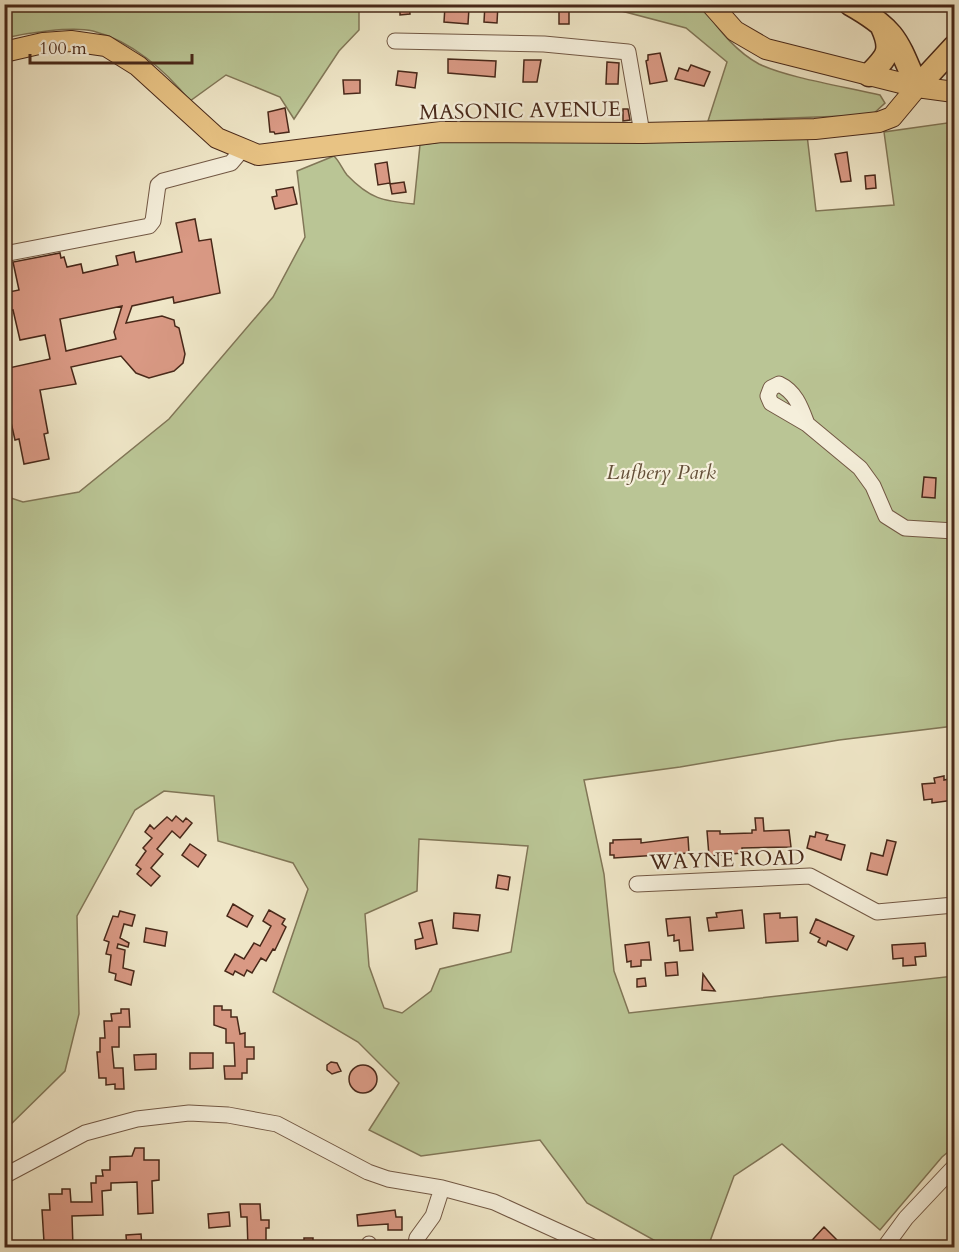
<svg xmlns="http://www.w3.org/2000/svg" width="959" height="1252" viewBox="0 0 959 1252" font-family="Cardo,serif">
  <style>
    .green { fill: #bac595; stroke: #817657; stroke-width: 1.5; fill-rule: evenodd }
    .building { fill: #d99984; stroke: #482819; stroke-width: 1.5; fill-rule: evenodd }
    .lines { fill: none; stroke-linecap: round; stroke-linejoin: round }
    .minor-casing { stroke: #725844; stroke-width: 17 }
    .major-casing { stroke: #482819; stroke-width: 22 }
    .highway-casing { stroke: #482819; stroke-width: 25 }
    .minor { stroke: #f5efdb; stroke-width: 15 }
    .major { stroke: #e8c384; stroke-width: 20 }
    .highway { stroke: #e8c384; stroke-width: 22 }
    .labels { text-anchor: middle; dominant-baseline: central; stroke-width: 4.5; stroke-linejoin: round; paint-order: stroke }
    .street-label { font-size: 21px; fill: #482819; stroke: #f5efdb }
    .park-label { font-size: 21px; font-style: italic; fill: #644f38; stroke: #f5efdb }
  </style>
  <rect width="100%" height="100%" fill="#efe6c7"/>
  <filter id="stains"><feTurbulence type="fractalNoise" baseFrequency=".00333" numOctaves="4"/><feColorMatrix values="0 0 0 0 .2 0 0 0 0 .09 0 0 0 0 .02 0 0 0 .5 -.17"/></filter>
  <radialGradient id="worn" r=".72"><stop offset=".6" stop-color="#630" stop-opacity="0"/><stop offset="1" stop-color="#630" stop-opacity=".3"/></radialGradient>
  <path class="green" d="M5,5H359V30L339,51L294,119L280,97L226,75L190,101C166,71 132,41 93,31C71,26 27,33 5,38Z
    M612,5H702C716,27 735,51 759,64C788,78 847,87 880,95L885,103L872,115L708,121L727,62L686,28L614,9Z
    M954,122V726L839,740L680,767L584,780L604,874L614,971L629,1013L954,976V1147L942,1157L880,1230L782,1144L734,1176L709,1244L668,1248L587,1203L540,1140L421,1156L369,1130L399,1083L358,1042L273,992L308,889L293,863L218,841L214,796L164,791L135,810L77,916L79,1014L65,1071L5,1130V496L23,502L79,492L169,419L273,297L305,237L297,171L334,156C340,162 342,169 347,175C370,199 383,201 414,204L420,145L447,141L807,135L816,211L894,205L884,132ZM419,839L528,846L511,952L440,969L431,991L402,1013L384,1008L369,966L365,914L417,891Z"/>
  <path class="building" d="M400,4H409L410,14L400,15Z
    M485,4H498L497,23L484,22Z
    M445,6L469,8L468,24L444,22Z
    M559,7H569V24H559Z
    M660,53L667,81L650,84L646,61L648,60V55Z
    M448,59L496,61L495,77L448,73Z
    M524,60H541L537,82H523Z
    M607,62L619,63L618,84H606Z
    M691,65L710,72L704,86L675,79L679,68L688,71Z
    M398,71L417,73L415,88L396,85Z
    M343,80H360V93L344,94Z
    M285,108L289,132L275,134L274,132H270L268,112Z
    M623,109H628L630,120L623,121Z
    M847,152L851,181L841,182L835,154Z
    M387,162L390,183L378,185L375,164Z
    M875,175L876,188L866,189L865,176Z
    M404,182L406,192L392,194L390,184Z
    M293,187L297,204L275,209L272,197L277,196L276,190Z
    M195,219L199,241L211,239L220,293L174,303L173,297L132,306L126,323L162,316L174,320L175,326L179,328L185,354L183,363L174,371L149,378L136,373L121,356L71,367L76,384L40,390L48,433L44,434L49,459L24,464L19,439L15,440L10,418L4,390V369L50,359L45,335L20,340L13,310L4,312V293L19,290L13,262L60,253L61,258L64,257L67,267L81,264L83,273L118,265L116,256L134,252L136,262L182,252L176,223ZM122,306L114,332L116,339L66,351L60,319Z
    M924,477L936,478L935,498L922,497Z
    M944,776V780L954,778V800L932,803V799L924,800L922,784L935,783L934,778Z
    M176,816L183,822L186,818L192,823L180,838L172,831L157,849L163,854L151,868L160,876L151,886L137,874L141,869L136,865L146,851L143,848L152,838L145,832L150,825L154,829L167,817L172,821Z
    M755,818H763L764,831L789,830L791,847L742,848V853L709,856L707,831H720V834L752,833V830H756Z
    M816,832L828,835L826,840L845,845L841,860L807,848L810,836L815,837Z
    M688,837L689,853L614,858V855H610V843H613V840L641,839V843Z
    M887,840L896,842L887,875L867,870L871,853L883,856Z
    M190,844L206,855L198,867L182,855Z
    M498,875L510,877L508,890L496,888Z
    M233,904L253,916L247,927L227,916Z
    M269,910L285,919L282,924L286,927L275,950L273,949L266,961L261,958L252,973L247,970L244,976L235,971L233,975L225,971L235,954L244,959L254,943L260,946L271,926L263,921Z
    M742,910L744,928L709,931L707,918L717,917L716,913Z
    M120,911L135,915L132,926L124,924L120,938L129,943L128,947L118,944L117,948L125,950L123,968L134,971L131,985L115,980L116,974L109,972L111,955L106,954L109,942L104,940L113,916L118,917Z
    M454,913L480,915L478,931L453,928Z
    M780,913V918L797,917L798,941L766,943L764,914Z
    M690,917L693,950L680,951L679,940L674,941V935L668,936L666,919Z
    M816,919L854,936L847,950L828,941L826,946L818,942L820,938L810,933Z
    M432,920L437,944L416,949L415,940L423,938L419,923Z
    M146,928L167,932L165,946L144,942Z
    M649,942L651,960H641V966L631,967V961L627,962L625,945Z
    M925,943L926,956L915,957L916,965L903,966V958L893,959L892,945Z
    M677,962L678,975L666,976L665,963Z
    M703,974L715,991L702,990Z
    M645,978L646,986L637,987V979Z
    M214,1006H222V1010H231V1017H237L240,1034L245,1033V1047H254V1059H247V1073H242V1079H225L224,1066H235L234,1043H226V1029L214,1025Z
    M121,1009H129L130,1027H119V1047H112L114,1068H123L124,1089H115V1084L106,1085V1078H99L97,1052H100V1038H105L104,1021H112L111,1014L121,1013Z
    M190,1053H213V1068L190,1069Z
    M156,1054V1069L135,1070L134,1055Z
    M331,1062L337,1063L341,1071L332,1074L327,1070V1065Z
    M349 1079a14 14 0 1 1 28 0a14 14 0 1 1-28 0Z
    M135,1148H144V1160H159V1180L152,1181L153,1213L138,1214L137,1182L111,1183V1190L102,1191L103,1215L72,1216L73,1248H59V1242H44L42,1210H50L49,1194H62V1189H70L71,1202H92L91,1183H96V1176H103L102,1170H110V1157L132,1156Z
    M240,1204H260L261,1220H269V1228H266V1248H248L247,1217H241Z
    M395,1210L396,1217H402V1230H388V1224L358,1226L357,1215Z
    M229,1212L230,1226L209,1228L208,1214Z
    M824,1227L840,1243L836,1248H805Z
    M141,1234L142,1248H127L126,1235Z
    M304,1238H313V1248H304Z"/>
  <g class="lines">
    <defs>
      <path id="minor" d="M395,41L544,44L628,52L642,133
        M4,254L149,226L153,221L158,185L163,181L231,163L242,150
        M807,424C801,408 796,392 779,384L771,388L768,396L771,403L807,424L860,468L873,486L886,516L905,528L954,531
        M637,884L810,876L877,912L954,905
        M4,1176L85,1133L137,1119L189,1113L228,1115L277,1124L368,1172L388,1179L442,1188L494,1202L595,1248
        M369,1244V1248
        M415,1248L417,1238L433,1216L442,1188
        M884,1248L906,1218L954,1167"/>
      <path id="major" d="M711,4L735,31L766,49L917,87L954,92
        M4,52L43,43L71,41L106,46L138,66L217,138L258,155L441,132L642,133L815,129L879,122L892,117L917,87"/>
      <path id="highway" d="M850,4C896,30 897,40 917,87L954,47
        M869,75C887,57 893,51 882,27"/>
    </defs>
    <use href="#minor" class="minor-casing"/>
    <use href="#major" class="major-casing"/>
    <use href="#highway" class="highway-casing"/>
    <use href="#minor" class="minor"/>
    <use href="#major" class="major"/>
    <use href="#highway" class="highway"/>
  </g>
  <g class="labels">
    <g class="street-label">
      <text transform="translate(520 111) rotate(-1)">MASONIC AVENUE</text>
      <text transform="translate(727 860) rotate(-2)">WAYNE ROAD</text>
    </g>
    <g class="park-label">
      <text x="661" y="472">Lufbery Park</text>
    </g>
  </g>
  <rect width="959" height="1252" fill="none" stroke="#efe6c7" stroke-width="24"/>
  <rect x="6" y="6" width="947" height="1240" fill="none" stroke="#482819" stroke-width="3"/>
  <rect x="12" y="12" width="935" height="1228" fill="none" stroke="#482819" stroke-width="1.5"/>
  <path d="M30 54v9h162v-9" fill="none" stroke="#482819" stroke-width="3"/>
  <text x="39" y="54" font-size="18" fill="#482819" stroke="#f5efdb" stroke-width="4.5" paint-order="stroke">100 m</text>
  <rect width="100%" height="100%" filter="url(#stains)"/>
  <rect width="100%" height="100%" fill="url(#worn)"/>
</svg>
